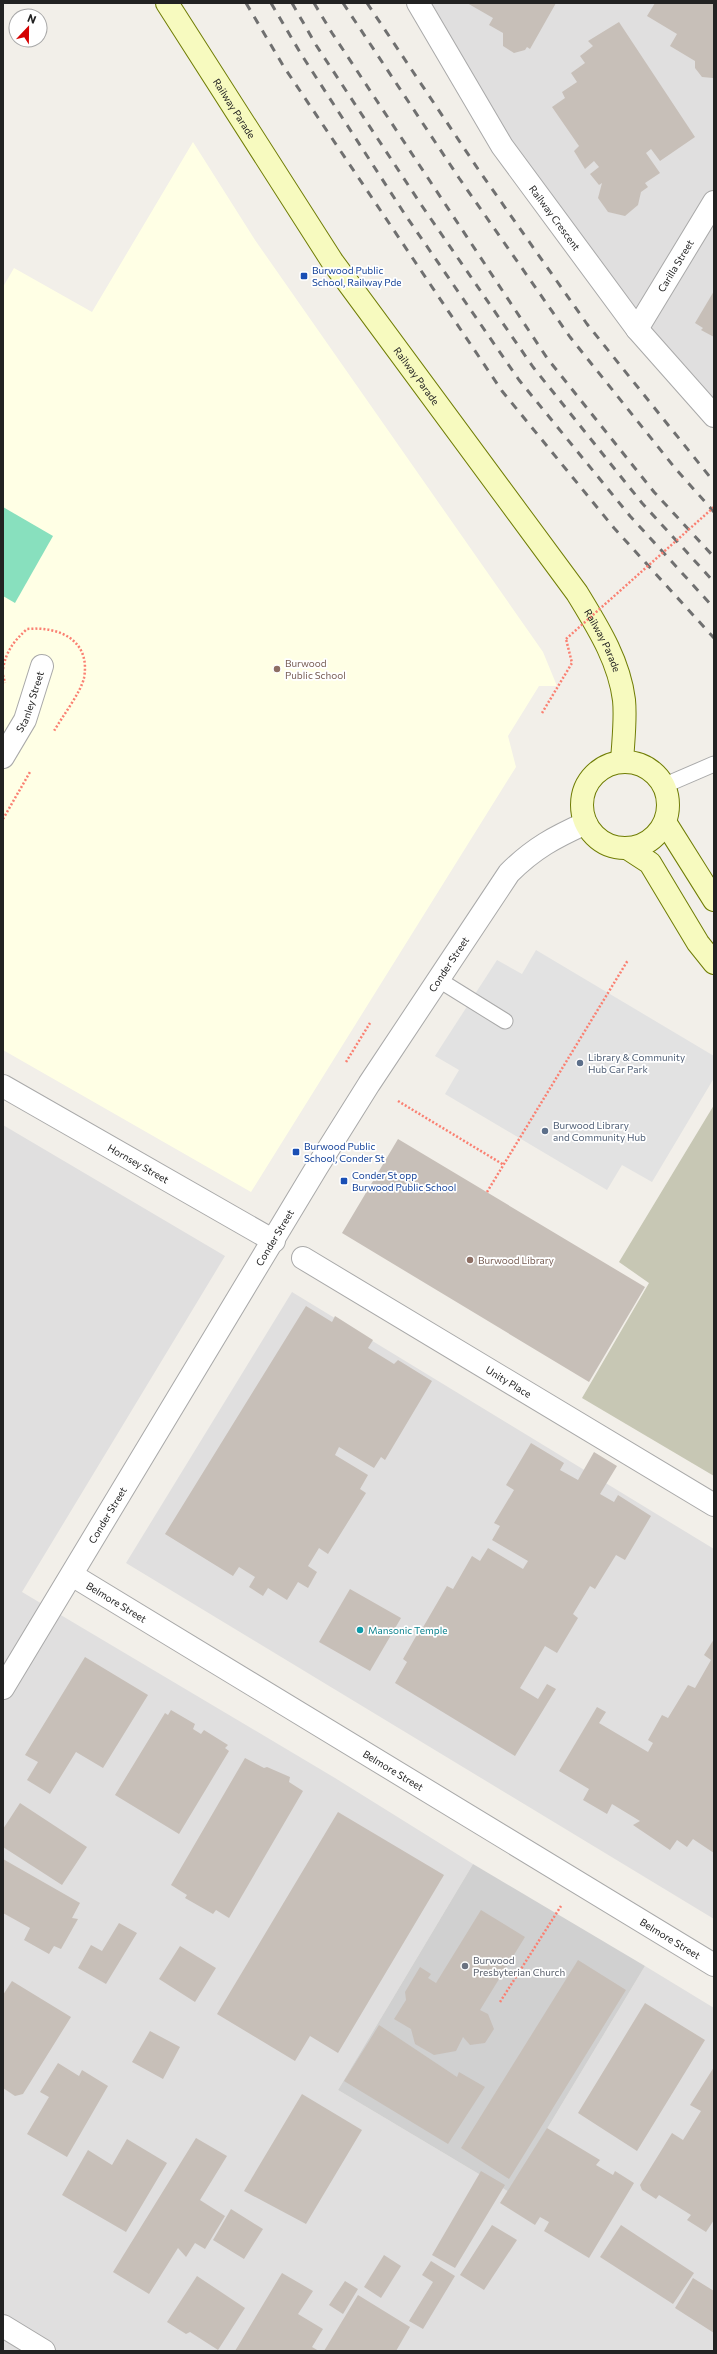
<svg xmlns="http://www.w3.org/2000/svg" width="717" height="2354" viewBox="0 0 717 2354" font-family="Commissioner,sans-serif">
  <style>
    .residential { fill: #e0dfdf }
    .education { fill: #ffffe5 }
    .religious { fill: #d0d0d0 }
    .construction { fill: #c7c7b4 }
    .pitch { fill: #88e0be }
    .parking { fill: #e2e2e2 }
    .building { fill: #c7bfb8 }
    .lines { fill: none; stroke-linecap: round; stroke-linejoin: round }
    .service-casing { stroke: #a9a9a9; stroke-width: 17 }
    .pedestrian-casing { stroke: #a9a9a9; stroke-width: 24 }
    .minor-casing { stroke: #a9a9a9; stroke-width: 24 }
    .secondary-casing { stroke: #707d05; stroke-width: 24 }
    .path { stroke: #fa8072; stroke-width: 2.5; stroke-dasharray: 2 2; stroke-linecap: butt }
    .service { stroke: #fff; stroke-width: 15 }
    .pedestrian { stroke: #fff; stroke-width: 22 }
    .minor { stroke: #fff; stroke-width: 22 }
    .secondary { stroke: #f7fabf; stroke-width: 22 }
    .rail { stroke: #707070; stroke-width: 3; stroke-dasharray: 8 8; stroke-linecap: butt }
    .path-bridge { stroke: #fa8072; stroke-width: 2.5; stroke-dasharray: 2 2; stroke-linecap: butt }
    .transit-dot { fill: #1a4fb4; stroke: #fff; stroke-width: 1.5 }
    .education-dot { fill: #8d6e63; stroke: #fff; stroke-width: 1.5 }
    .service-dot { fill: #5c6f8a; stroke: #fff; stroke-width: 1.5 }
    .culture-dot { fill: #0f9aa8; stroke: #fff; stroke-width: 1.5 }
    .worship-dot { fill: #6b7280; stroke: #fff; stroke-width: 1.5 }
    .labels { text-anchor: middle; dominant-baseline: central; stroke-width: 3.5; stroke-linejoin: round; paint-order: stroke }
    .street-label { font-size: 10px; fill: #222; stroke: #fff }
    .transit-label { font-size: 10px; fill: #164399; stroke: #fff; text-anchor: start }
    .education-label { font-size: 10px; fill: #785e54; stroke: #fff; text-anchor: start }
    .service-label { font-size: 10px; fill: #4e5e75; stroke: #fff; text-anchor: start }
    .culture-label { font-size: 10px; fill: #0d838f; stroke: #fff; text-anchor: start }
    .worship-label { font-size: 10px; fill: #5b616d; stroke: #fff; text-anchor: start }
  </style>
  <rect width="100%" height="100%" fill="#f2efe9"/>
  <path class="residential" d="M418,3H714V416L637,329Z
    M3,1125L225,1256L22,1592L335,1778L473,1864L338,2090L509,2192L645,1966L714,2008V2351H3Z
    M292,1292L714,1549V1919L126,1563Z"/>
  <path class="education" d="M193,142L255,240L543,652L557,686H539L508,736L516,767L251,1192L3,1050V287L14,268L92,312Z"/>
  <path class="religious" d="M473,1864L645,1966L509,2192L338,2090Z"/>
  <path class="construction" d="M714,1105V1476L582,1398L649,1283L619,1262Z"/>
  <path class="pitch" d="M3,507L53,536L15,603L3,596Z"/>
  <path class="parking" d="M536,950L714,1056V1078L652,1182L622,1165L607,1190L445,1094L459,1070L435,1056L497,960L522,974Z"/>
  <path class="building" d="M467,3H556L530,49L527,47L525,50L514,53L503,46V33L489,25L493,18Z
    M655,3H714L713,78L702,77L695,68V61L670,46L677,34L647,16Z
    M619,22L695,137L660,161L651,149L646,153L660,173L645,183L648,187L641,192L638,205L625,216L608,212L598,198L602,183L599,185L590,174L599,167L594,161L585,169L574,151L579,146L552,107L565,98L562,92L577,82L571,73L585,63L580,56L593,46L588,41Z
    M714,291V337L701,330L703,328L695,323Z
    M398,1139L645,1287L589,1382L342,1233Z
    M306,1306L332,1322L335,1316L373,1340L368,1348L394,1364L398,1360L432,1381L385,1460L381,1457L374,1468L339,1447L335,1455L368,1475L360,1489L366,1493L328,1554L319,1548L308,1566L317,1572L308,1588L298,1582L287,1600L268,1588L263,1596L249,1587L255,1577L239,1567L233,1576L165,1534Z
    M531,1443L564,1463L560,1470L578,1480L594,1452L617,1466L600,1494L614,1502L618,1495L651,1516L625,1560L616,1555L595,1589L590,1586L573,1614L578,1618L557,1653L545,1646L520,1688L538,1699L547,1684L556,1689L515,1756L395,1683L407,1662L403,1659L419,1631L428,1636L429,1634L422,1629L447,1586L453,1589L472,1556L480,1561L488,1548L523,1569L528,1561L492,1540L500,1526L494,1523L514,1490L506,1485Z
    M350,1589L401,1618L370,1671L319,1642Z
    M714,1639V1853L693,1839L687,1847L677,1840L670,1850L633,1825L640,1821L612,1804L607,1814L583,1800L589,1789L559,1771L597,1707L606,1712L599,1723L648,1752L653,1743L648,1740L662,1715L668,1718L688,1685L695,1688L711,1660L704,1655Z
    M85,1657L148,1695L103,1768L76,1752L50,1794L27,1780L38,1762L25,1755Z
    M171,1710L195,1724L193,1729L201,1734L204,1730L228,1745L225,1748L229,1751L179,1834L115,1795L165,1713L168,1715Z
    M245,1758L264,1768L267,1767L290,1777L289,1782L303,1791L229,1918L216,1910L213,1914L185,1898L187,1895L171,1885Z
    M20,1803L87,1847L62,1885L3,1847V1829Z
    M338,1812L444,1875L338,2053L310,2036L295,2061L217,2014Z
    M3,1859L80,1903L72,1918L78,1919L61,1949L54,1946L49,1954L24,1940L30,1928L3,1913Z
    M481,1910L525,1937L480,2010L488,2014L494,2029L485,2043L470,2045L463,2037L456,2051L434,2055L415,2044L411,2029L394,2019L406,2000L405,1992L420,1967L431,1974L428,1978L436,1983Z
    M119,1923L137,1933L106,1984L78,1968L91,1945L102,1951Z
    M180,1946L216,1968L195,2002L159,1979Z
    M578,1960L626,1990L509,2179L461,2148Z
    M12,1981L71,2017L23,2094L15,2096L3,2088V1995Z
    M645,2003L705,2040L637,2151L578,2113Z
    M379,2025L457,2077L459,2072L485,2087L448,2144L344,2081Z
    M150,2031L180,2047L163,2079L132,2062Z
    M58,2063L79,2076L82,2070L108,2086L67,2157L27,2134L49,2097L40,2092Z
    M714,2067V2220L706,2232L687,2220L691,2215L659,2195L656,2199L642,2190L640,2185L672,2133L683,2140L701,2111L690,2105Z
    M302,2094L362,2130L306,2224L244,2191Z
    M547,2128L600,2160L596,2165L613,2175L615,2171L634,2183L589,2258L544,2231L549,2222L540,2217L535,2225L500,2203Z
    M196,2138L227,2156L200,2200L225,2216L205,2249L195,2243L186,2257L178,2248L149,2294L113,2272Z
    M127,2139L167,2163L126,2232L62,2195L88,2150L112,2165Z
    M481,2171L505,2185L455,2268L432,2255Z
    M231,2209L263,2229L244,2259L213,2240Z
    M492,2225L517,2240L484,2290L460,2275Z
    M621,2225L694,2273L673,2304L600,2257Z
    M384,2255L401,2266L381,2298L364,2287Z
    M431,2261L455,2276L423,2329L409,2321L433,2282L422,2275Z
    M282,2273L313,2291L298,2314L323,2329L312,2347L319,2351H235Z
    M197,2276L245,2308L218,2350L190,2332L186,2334L167,2322Z
    M693,2278L714,2291V2333L675,2308Z
    M345,2281L358,2289L343,2314L329,2305Z
    M358,2295L410,2327L396,2351H324Z"/>
  <g class="lines">
    <defs>
      <path id="service" d="M663,786L714,764
        M439,980L505,1021"/>
      <g id="pedestrian">
        <path id="s1" d="M303,1258L714,1505"/>
      </g>
      <g id="minor">
        <path id="s2" d="M418,3L502,146L637,329L714,416"/>
        <path id="s3" d="M637,329L714,202"/>
        <path id="s4" d="M3,757L25,720L42,666"/>
        <path id="s5" d="M3,1086L274,1241"/>
        <path id="s6" d="M72,1575L714,1965"/>
        <path id="s7" d="M3,1688L317,1167L369,1084L509,873C534,848 555,837 586,823"/>
        <path d="M3,2326L44,2351"/>
      </g>
      <g id="secondary">
        <path id="s8" d="M167,3L332,261L577,593C597,626 619,660 624,700C626,720 623,742 622,762"/>
        <circle cx="625" cy="805" r="43"/>
        <path d="M665,822L714,900"/>
        <path d="M627,848L650,863L698,943L714,963"/>
      </g>
    </defs>
    <use href="#service" class="service-casing"/>
    <use href="#pedestrian" class="pedestrian-casing"/>
    <use href="#minor" class="minor-casing"/>
    <use href="#secondary" class="secondary-casing"/>
    <path class="path" d="M3,669C6,651 14,641 27,629C59,626 91,640 84,678C81,692 62,717 54,731
      M3,675L5,683
      M542,713L572,663L566,639
      M3,819L30,772
      M346,1062L370,1023
      M398,1101L504,1165
      M487,1192L628,960
      M500,2002L561,1906"/>
    <use href="#service" class="service"/>
    <use href="#pedestrian" class="pedestrian"/>
    <use href="#minor" class="minor"/>
    <use href="#secondary" class="secondary"/>
    <path class="rail" d="M246,3L284,67L502,391L614,528L714,638
      M271,3L301,54L406,216L519,380L630,516L714,608
      M292,3L316,45L422,206L533,367L642,503L714,582
      M314,3L332,33L547,358L654,492L714,557
      M343,3L459,178L570,337L675,468L714,512
      M367,3L478,169L587,324L714,482"/>
    <path class="path-bridge" d="M566,639L714,507"/>
  </g>
  <g class="transit-dot">
    <rect x="300" y="272" width="8" height="8" rx="2"/>
    <rect x="292" y="1148" width="8" height="8" rx="2"/>
    <rect x="340" y="1177" width="8" height="8" rx="2"/>
  </g>
  <g class="education-dot">
    <circle cx="277" cy="669" r="4"/>
    <circle cx="470" cy="1260" r="4"/>
  </g>
  <g class="service-dot">
    <circle cx="580" cy="1063" r="4"/>
    <circle cx="545" cy="1131" r="4"/>
  </g>
  <circle class="culture-dot" cx="360" cy="1630" r="4"/>
  <circle class="worship-dot" cx="465" cy="1966" r="4"/>
  <g class="labels">
    <g class="street-label">
      <text stroke="none"><textPath href="#s8" startOffset="125">Railway Parade</textPath></text>
      <text stroke="none"><textPath href="#s2" startOffset="255">Railway Crescent</textPath></text>
      <text stroke="none"><textPath href="#s3" startOffset="74">Carilla Street</textPath></text>
      <text stroke="none"><textPath href="#s8" startOffset="449">Railway Parade</textPath></text>
      <text stroke="none"><textPath href="#s8" startOffset="773">Railway Parade</textPath></text>
      <text stroke="none"><textPath href="#s4" startOffset="62">Stanley Street</textPath></text>
      <text stroke="none"><textPath href="#s7" startOffset="850">Conder Street</textPath></text>
      <text stroke="none"><textPath href="#s5" startOffset="156">Hornsey Street</textPath></text>
      <text stroke="none"><textPath href="#s7" startOffset="526">Conder Street</textPath></text>
      <text stroke="none"><textPath href="#s1" startOffset="240">Unity Place</textPath></text>
      <text stroke="none"><textPath href="#s7" startOffset="202">Conder Street</textPath></text>
      <text stroke="none"><textPath href="#s6" startOffset="52">Belmore Street</textPath></text>
      <text stroke="none"><textPath href="#s6" startOffset="376">Belmore Street</textPath></text>
      <text stroke="none"><textPath href="#s6" startOffset="700">Belmore Street</textPath></text>
    </g>
    <g class="transit-label">
      <text x="312" y="270">Burwood Public<tspan x="312" dy="12">School, Railway Pde</tspan></text>
      <text x="304" y="1146">Burwood Public<tspan x="304" dy="12">School, Conder St</tspan></text>
      <text x="352" y="1175">Conder St opp<tspan x="352" dy="12">Burwood Public School</tspan></text>
    </g>
    <g class="education-label">
      <text x="285" y="663">Burwood<tspan x="285" dy="12">Public School</tspan></text>
      <text x="478" y="1260">Burwood Library</text>
    </g>
    <g class="service-label">
      <text x="588" y="1057">Library &amp; Community<tspan x="588" dy="12">Hub Car Park</tspan></text>
      <text x="553" y="1125">Burwood Library<tspan x="553" dy="12">and Community Hub</tspan></text>
    </g>
    <g class="culture-label">
      <text x="368" y="1630">Mansonic Temple</text>
    </g>
    <g class="worship-label">
      <text x="473" y="1960">Burwood<tspan x="473" dy="12">Presbyterian Church</tspan></text>
    </g>
  </g>
  <rect width="717" height="2354" fill="none" stroke="#222222" stroke-width="8"/>
  <g transform="translate(28 28) rotate(22)"><circle r="19" fill="#ffffff" stroke="#a7a7a7"/>
  <path d="M0-3L7 15L0 10L-7 15Z" fill="#d40000"/>
  <text y="-6" font-size="11" font-weight="bold" text-anchor="middle" fill="#222222">N</text>
  </g>
</svg>
